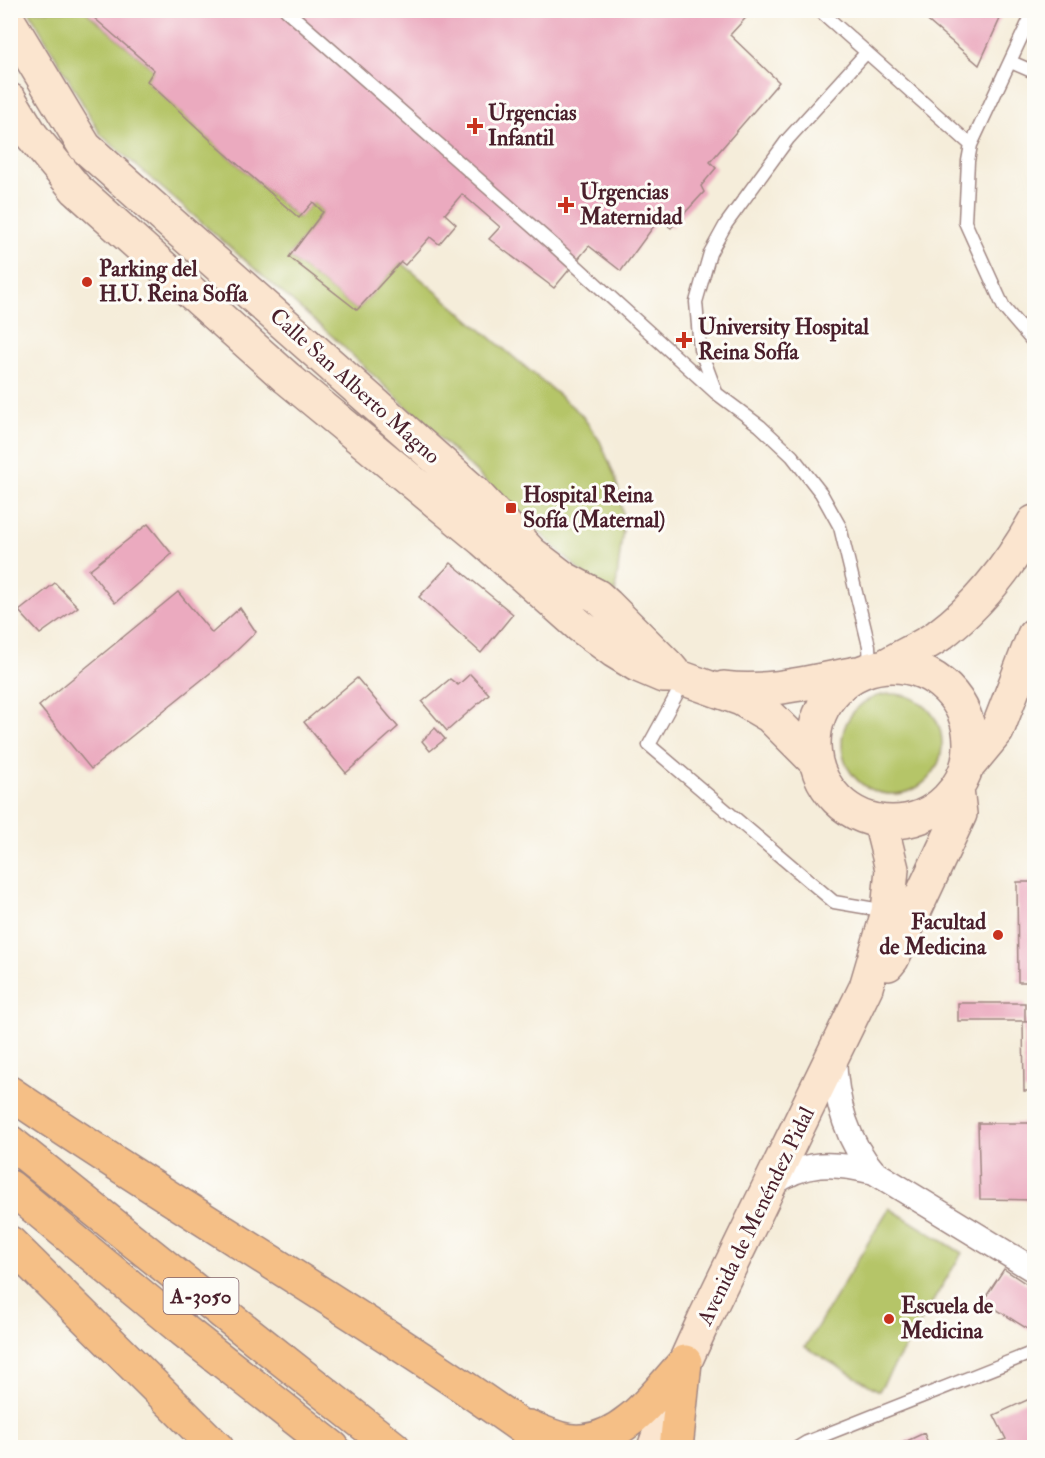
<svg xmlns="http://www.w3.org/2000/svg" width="1045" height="1458" viewBox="0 0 1045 1458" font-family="'IM FELL Double Pica',serif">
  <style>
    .green { fill: #b5c568; stroke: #80724a; stroke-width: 1.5 }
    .building { fill: #ebaabf }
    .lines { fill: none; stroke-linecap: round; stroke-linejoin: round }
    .lane-casing { stroke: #a08682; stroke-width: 15 }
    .street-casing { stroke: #a08682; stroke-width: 27 }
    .secondary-casing { stroke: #a08682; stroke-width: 36 }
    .highway-casing { stroke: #a08682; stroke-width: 36 }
    .lane { stroke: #fff; stroke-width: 12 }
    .street { stroke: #fff; stroke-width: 24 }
    .secondary { stroke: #fbe5cf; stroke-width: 33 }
    .highway { stroke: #f5bf86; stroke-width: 33 }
    .poi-dot { fill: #c8321e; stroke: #fdfcf7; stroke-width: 2 }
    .labels { text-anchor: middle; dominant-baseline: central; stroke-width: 6; stroke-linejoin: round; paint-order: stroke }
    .shield { fill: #fdfcf7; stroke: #806168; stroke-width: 1.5 }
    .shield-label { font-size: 21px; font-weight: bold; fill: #4a1f2b }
    .poi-label { font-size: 22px; font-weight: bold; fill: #4a1f2b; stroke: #fdfcf7; text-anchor: start }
    .street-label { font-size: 22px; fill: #4a1f2b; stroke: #fdfcf7 }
  </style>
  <rect width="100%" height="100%" fill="#fdfcf7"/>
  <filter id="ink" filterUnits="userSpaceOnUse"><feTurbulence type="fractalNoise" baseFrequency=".0167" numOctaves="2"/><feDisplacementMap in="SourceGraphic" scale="12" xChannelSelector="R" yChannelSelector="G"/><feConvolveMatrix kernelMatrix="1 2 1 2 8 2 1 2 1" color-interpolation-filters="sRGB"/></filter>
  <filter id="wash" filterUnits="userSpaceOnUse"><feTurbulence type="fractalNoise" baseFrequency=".008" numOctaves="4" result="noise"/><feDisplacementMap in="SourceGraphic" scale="24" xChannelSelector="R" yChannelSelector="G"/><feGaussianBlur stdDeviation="1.35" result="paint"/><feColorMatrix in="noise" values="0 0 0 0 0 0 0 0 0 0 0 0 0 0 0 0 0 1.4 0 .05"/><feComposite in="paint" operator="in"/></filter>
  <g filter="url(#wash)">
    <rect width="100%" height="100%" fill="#f5edda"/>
    <path class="green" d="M29,11H85L154,70L147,81L219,148L298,218L313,202L323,212L289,257L357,310L401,262L581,414L600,441L616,479L624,520L614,603L333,337L101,135Z
      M842 744a50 50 0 1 1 100 0a50 50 0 1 1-100 0Z
      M889,1208L962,1253L879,1391L805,1347Z"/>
    <g id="blocks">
      <path class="building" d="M85,10H753L730,35L779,82L710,162L716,168L701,186L704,192L671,228L659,219L621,271L589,246L554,288L489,239L500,227L462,194L445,214L456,224L439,244L430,237L405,265L401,262L357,310L289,257L323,212L313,202L299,218L219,148L147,81L154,70Z
        M915,10H1004L979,65Z
        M148,524L172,554L115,603L89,570Z
        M451,563L513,614L481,653L419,597Z
        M55,583L78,607L40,634L19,611Z
        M178,592L212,633L240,608L256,632L230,657L91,769L39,706Z
        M470,674L489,694L447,731L422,702L450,679L458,685Z
        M357,678L398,727L346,773L304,722Z
        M435,728L445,739L430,751L422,741Z
        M1017,882H1034V982H1018Z
        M958,1003H1025V1021H958Z
        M1023,1021H1034V1091H1024Z
        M978,1123H1034V1200L980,1199Z
        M1004,1269L1034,1289V1333L983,1301Z
        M1034,1397V1448H982L1006,1439L994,1415Z
        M924,1433L930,1448H892Z"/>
    </g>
  </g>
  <g filter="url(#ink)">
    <use href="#blocks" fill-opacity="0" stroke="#a08682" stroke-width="1.5"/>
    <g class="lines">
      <defs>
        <path id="lane" d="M286,10L550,242L716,393L760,426L792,456L821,493L840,527L869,646L870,668
          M819,10L971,145
          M1034,10L971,145L968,161L965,222L1004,308L1034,343
          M1011,62L1034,72
          M716,392L700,349L696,302L710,253L726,224L788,139L866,53
          M684,681L649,745L834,902L887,911
          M797,1448L807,1442L1034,1352"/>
        <path id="street" d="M834,1055C835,1098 845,1139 874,1172L1034,1270
          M770,1186C803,1160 835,1162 874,1172"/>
        <path id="secondary" d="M10,23L85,147L473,491L531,553L565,579L597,596L607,605L670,668L675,674
          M10,100L32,136L76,189L287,378L483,540L580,626L614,651L637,665L663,676H676L685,679L741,699L770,716L816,762
          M885,666C902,656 922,647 938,636C978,606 1010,565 1034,522
          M814 744a78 78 0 1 1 156 0a78 78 0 1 1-156 0Z
          M724,688C768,694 814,681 857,673
          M968,766L997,731L1034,635
          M888,964L892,959L960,814L957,789
          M654,1448L685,1362L704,1320L866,987L888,912L892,869L880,821"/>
        <path id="highway" d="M10,1093C188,1215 376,1321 551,1448
          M10,1142L217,1308L394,1448
          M10,1187L178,1326L333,1448
          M10,1243L217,1448
          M529,1427C545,1433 564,1443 582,1441C626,1438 657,1392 685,1362
          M676,1448L685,1362"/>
      </defs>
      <use href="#lane" class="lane-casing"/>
      <use href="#street" class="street-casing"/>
      <use href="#secondary" class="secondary-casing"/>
      <use href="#highway" class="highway-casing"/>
      <use href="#lane" class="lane"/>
      <use href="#street" class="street"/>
      <use href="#secondary" class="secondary"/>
      <use href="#highway" class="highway"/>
    </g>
  </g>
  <g class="poi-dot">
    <path d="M472 117h6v6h6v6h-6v6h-6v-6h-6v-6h6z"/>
    <path d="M563 196h6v6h6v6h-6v6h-6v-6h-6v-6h6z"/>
    <circle cx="87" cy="282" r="6"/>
    <path d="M681 331h6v6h6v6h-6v6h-6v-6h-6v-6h6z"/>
    <rect x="505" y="502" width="12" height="12" rx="3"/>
    <circle cx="998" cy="935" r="6"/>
    <circle cx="889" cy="1319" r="6"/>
  </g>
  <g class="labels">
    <rect class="shield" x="163.5" y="1278" width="75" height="36" rx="4.5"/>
    <g class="shield-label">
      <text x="201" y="1296">A-3050</text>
    </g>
    <g class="poi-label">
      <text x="488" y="113">Urgencias<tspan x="488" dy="25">Infantil</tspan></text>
      <text x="580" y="192">Urgencias<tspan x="580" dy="25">Maternidad</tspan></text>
      <text x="99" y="269">Parking del<tspan x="99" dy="25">H.U. Reina Sofía</tspan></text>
      <text x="698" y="327">University Hospital<tspan x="698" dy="25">Reina Sofía</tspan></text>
      <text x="523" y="495">Hospital Reina<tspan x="523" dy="25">Sofía (Maternal)</tspan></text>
      <text x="986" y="922" text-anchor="end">Facultad<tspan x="986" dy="25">de Medicina</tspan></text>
      <text x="901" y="1306">Escuela de<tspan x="901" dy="25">Medicina</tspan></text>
    </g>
    <g class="street-label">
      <text transform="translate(355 386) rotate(42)">Calle San Alberto Magno</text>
      <text transform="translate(756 1216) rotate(-64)">Avenida de Menéndez Pidal</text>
    </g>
  </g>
  <rect width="1045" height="1458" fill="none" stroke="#fdfcf7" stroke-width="36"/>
</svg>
